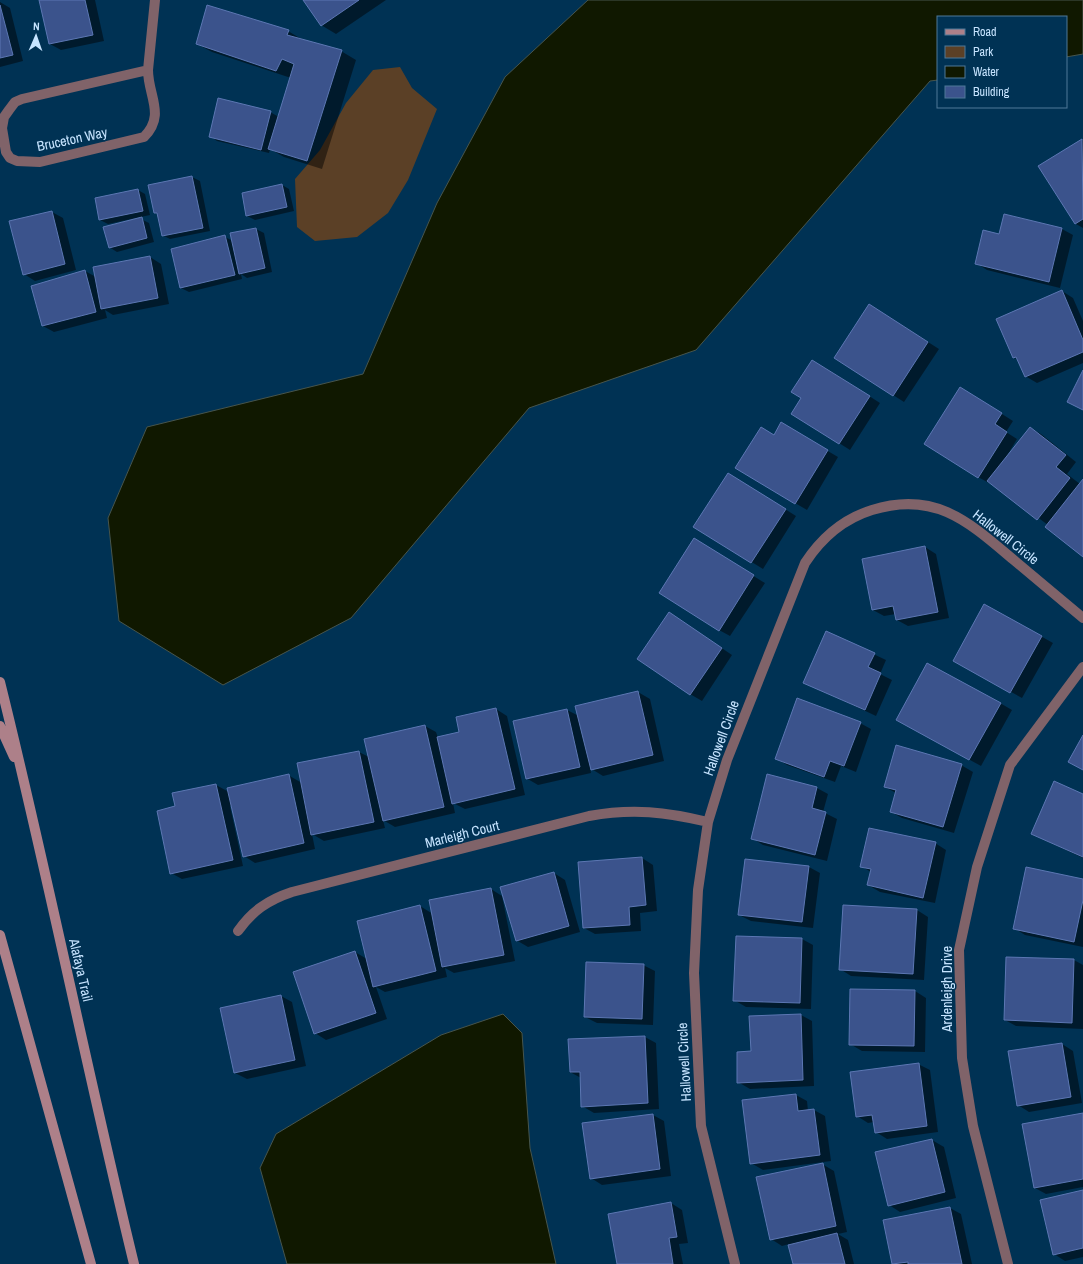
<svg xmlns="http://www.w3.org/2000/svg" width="1083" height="1264" viewBox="0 0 1083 1264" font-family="'Archivo Narrow',sans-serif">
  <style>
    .green { fill: #5b4026 }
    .water { fill: #101800; stroke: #47554c }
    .shadow { fill: #0007 }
    .building { fill: #3b538c; stroke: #5c77b3 }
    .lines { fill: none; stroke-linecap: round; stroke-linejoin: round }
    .lane { stroke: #806369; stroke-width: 10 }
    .street { stroke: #806369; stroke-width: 10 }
    .secondary { stroke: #ad8089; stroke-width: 10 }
    .labels { text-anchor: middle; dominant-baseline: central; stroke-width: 3; stroke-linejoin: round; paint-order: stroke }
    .street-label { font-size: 14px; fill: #c6e4ff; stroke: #003254 }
  </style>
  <rect width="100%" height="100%" fill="#003254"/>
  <path class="green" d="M400,67L412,88L437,109L408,180L388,213L357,237L315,241L297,227L295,179L320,150L346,103L373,70Z"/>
  <path class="water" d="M588,0H1083V54L1066,57V17H938V80L930,81L696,350L529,408L351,618L223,685L119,621L108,518L147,427L363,374L437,203L505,77Z
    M503,1014L522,1033L530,1148L556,1264H287L260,1168L276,1134L441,1035Z"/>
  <path class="shadow" d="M40,0H95L104,41L61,50L50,44Z
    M304,0H386L336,34L321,25Z
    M0,2L10,8L23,61L0,67Z
    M288,31L303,40L341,51L356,60L322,169L284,157L270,149L269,153L217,141L210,136L270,112L279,117L291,78L212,52L197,44Z
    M1082,140L1083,141V228L1076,224L1040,166Z
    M192,177L200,181L210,231L170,239L162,235L158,214L155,213Z
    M282,185L289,189L294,211L255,220L247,216Z
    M138,190L145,194L150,215L108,224L100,220Z
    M52,212L63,218L76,270L35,281L24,274Z
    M141,219L149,223L154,242L117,252L109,247Z
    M256,229L264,233L272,272L247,278L241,274L242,279L189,292L181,288L225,237L233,241L231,234Z
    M1062,229L1073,235L1060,288L987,270L976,263L1000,235Z
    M150,257L161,264L169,304L113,315L105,310L107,318L54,332L43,326L85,271L96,277Z
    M1062,291L1073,298L1083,321V363L1037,383L1025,376L1019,360L1014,358Z
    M870,305L939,349L904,402L893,395Z
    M824,367L880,403L850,450L839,443Z
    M972,395L1013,421L1006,432L1017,439L1008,454H1009L1030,428L1041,434L1076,462L1067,474L1080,484L1083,481V555L1048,525L990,482L989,483L978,477Z
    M782,424L838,457L807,510L795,503L774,436Z
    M739,480L796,516L763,569L695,527Z
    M705,546L765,583L730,636L719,630Z
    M925,547L936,554L949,618L908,626L897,620L896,614L884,616L873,610Z
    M985,605L1053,643L1022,698L954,660Z
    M680,620L732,655L702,701L690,694Z
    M827,632L886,660L880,674L892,680L876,716L804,682Z
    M638,692L650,699L664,761L603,776L590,768L591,773L538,785L526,778L567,710L579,716Z
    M1000,703L1012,710L981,766L908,726Z
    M496,709L507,716L525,795L465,809L453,803L455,813L395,827L383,820L385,828L324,841L312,834L315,849L255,863L244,856L232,805L230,806L243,866L182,879L171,873L176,807L216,785L229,792L288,775L302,783L359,752L369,757L425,726L436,732L438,738L461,733Z
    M860,723L871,729L856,772L841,766L835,782L787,765L776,758Z
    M961,765L973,772L954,833L902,818L891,812L896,793L885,787Z
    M817,788L828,794L823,812L837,819L827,861L763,845L752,838Z
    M1083,795V858L1032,834Z
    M935,843L946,850L935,903L880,892L868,885L871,872L861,866Z
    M642,858L653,865L657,911L640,913L641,931L595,934L584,928Z
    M809,867L820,873L813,928L751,921L739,915Z
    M554,873L565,880L580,932L528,947L516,940Z
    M1083,880V947L1025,935L1014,928Z
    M491,889L502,896L515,961L454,973L445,968L447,977L385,992L376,987L387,1019L326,1040L315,1033L355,952L367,959L420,906L433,914Z
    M843,906L917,910L928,917L924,980L851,976L840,969Z
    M737,937L802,939L813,945L811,1009L746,1007L734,1000Z
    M1074,960L1083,965V1029L1016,1026L1005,1020Z
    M643,965L655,971L653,1025L597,1023L585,1017Z
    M915,991L926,998L925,1052L862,1051L850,1044Z
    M281,996L292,1002L306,1066L247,1079L235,1073Z
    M801,1015L812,1021L814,1086L750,1089L738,1082Z
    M645,1037L656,1043L659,1109L594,1113L582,1106L581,1078L570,1072L569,1040Z
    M1062,1044L1073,1051L1082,1103L1029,1112L1018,1105Z
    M918,1064L930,1070L938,1132L887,1139L876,1132L874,1122L868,1123L857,1116Z
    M796,1095L807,1101L808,1111L814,1110L825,1116L831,1161L763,1170L751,1163Z
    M1083,1114V1187L1046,1194L1035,1188Z
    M653,1115L664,1121L671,1176L602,1185L591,1178Z
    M932,1140L944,1147L956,1198L900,1212L889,1205L877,1153Z
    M822,1164L834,1171L847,1232L838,1234L848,1240L854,1264H794L789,1244L782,1246L771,1239Z
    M1083,1191V1257L1065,1261L1054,1254Z
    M671,1203L682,1210L688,1243L679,1244L683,1264H618Z
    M950,1208L961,1214L972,1264H893L884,1221Z"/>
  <path class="building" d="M39,0H85L93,35L49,44Z
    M303,0H359L321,26Z
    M0,5L13,55L0,58Z
    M207,5L289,30L287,35L342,50L307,161L268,149L294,64L282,59L276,71L196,44Z
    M218,98L271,111L261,150L209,137Z
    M1082,139L1083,219L1075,224L1038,166Z
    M192,176L203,228L162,236L157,213H154L148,185Z
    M282,184L287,207L246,216L242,193Z
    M138,189L143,211L99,220L95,198Z
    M52,211L65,264L23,275L9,221Z
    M1004,214L1062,228L1049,282L975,264L983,230L999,234Z
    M142,217L147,238L109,248L103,227Z
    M256,228L265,268L239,274L230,233Z
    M225,235L235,275L180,288L171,249Z
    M150,256L158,298L101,309L93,267Z
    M85,270L96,312L42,326L31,286Z
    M1062,290L1083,340V352L1025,377L1016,357L1013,358L996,319Z
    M869,304L928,342L893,396L834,358Z
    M812,360L870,396L839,444L791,414L801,398L791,392Z
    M1083,370V410L1067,402Z
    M960,387L1002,413L995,424L1007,432L978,478L924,444Z
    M781,422L828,450L795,504L735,468L761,427L774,435Z
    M1030,427L1066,455L1056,467L1070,478L1037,520L987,481Z
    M728,473L786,509L751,563L693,527Z
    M1083,479V557L1045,527Z
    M694,538L754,575L719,631L659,593Z
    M925,546L938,612L896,620L893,606L872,610L862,559Z
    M984,604L1042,636L1010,693L953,661Z
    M669,612L722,648L690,695L637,659Z
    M826,631L875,653L868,667L881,673L865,710L803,683Z
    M927,663L1001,703L969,760L896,720Z
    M638,691L653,755L591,770L575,706Z
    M797,698L861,722L844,766L830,761L824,777L775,759Z
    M496,708L515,789L452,804L437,737L459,732L456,717Z
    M567,709L580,767L526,779L513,721Z
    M425,725L444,807L383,821L364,739Z
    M1083,735V770L1068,762Z
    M896,745L962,764L943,827L890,812L896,790L884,787Z
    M359,751L374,822L311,835L297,763Z
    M289,774L304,843L243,857L227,788Z
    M767,774L817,787L812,808L826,812L815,855L751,839Z
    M1054,781L1083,794V857L1031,834Z
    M216,784L233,860L170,874L157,811L175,806L172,793Z
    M869,828L936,842L923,898L867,885L871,869L860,867Z
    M642,857L646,905L629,907L630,925L583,928L578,862Z
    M745,859L809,866L802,922L738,915Z
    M1026,867L1083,879V900L1074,942L1013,929Z
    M554,872L569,926L516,941L500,887Z
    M491,888L504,955L442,967L429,900Z
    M420,905L436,971L373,987L357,921Z
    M843,905L917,909L913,974L839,970Z
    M736,936L802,938L800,1003L733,1001Z
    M355,951L376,1013L314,1034L293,972Z
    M1006,957L1074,959L1072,1023L1004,1020Z
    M586,962L644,964L642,1019L584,1017Z
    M850,989L915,990L914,1046L849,1045Z
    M281,995L295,1060L234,1073L220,1008Z
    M801,1014L803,1080L737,1083V1052L751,1051L749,1016Z
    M645,1036L648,1103L581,1107L580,1072H570L568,1039Z
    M1062,1043L1071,1097L1017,1106L1008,1051Z
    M919,1063L927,1126L875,1133L872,1115L856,1117L850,1072Z
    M796,1094L798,1111L814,1109L820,1155L750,1164L742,1100Z
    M1083,1113V1179L1034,1188L1022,1124Z
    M653,1114L660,1169L590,1179L582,1123Z
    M932,1139L945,1192L888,1206L875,1152Z
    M823,1163L836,1226L770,1240L756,1177Z
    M1083,1190V1248L1053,1255L1040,1200Z
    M671,1202L677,1237L669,1238L673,1264H617L608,1214Z
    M950,1207L962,1264H908V1262L892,1264L883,1220Z
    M837,1233L845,1264H793L788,1245Z"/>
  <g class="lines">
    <path class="lane" d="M148,70C148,96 166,115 144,137L40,162L17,161L10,158L6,152L2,128L4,117L9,110L15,102L22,99L148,70L155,0"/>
    <path class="street" d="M238,931C252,911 268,900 292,892L589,816C633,808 666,812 708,822
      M735,1264L701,1126L694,973L698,890L708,822L727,760L805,563C822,537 843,519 872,510C936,490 970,523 1015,561C1038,580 1060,599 1083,618
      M1008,1264L973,1126L962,1058L959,950L977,867L1010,765L1083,667"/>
    <path class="secondary" d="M0,682C48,875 87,1071 134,1264
      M0,726L14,757
      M0,935L91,1264"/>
  </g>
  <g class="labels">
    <g class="street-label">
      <text transform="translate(72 139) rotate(-12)">Bruceton Way</text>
      <text transform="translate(1006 537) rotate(38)">Hallowell Circle</text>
      <text transform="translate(721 738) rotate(-70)">Hallowell Circle</text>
      <text transform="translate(462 834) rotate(-14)">Marleigh Court</text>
      <text transform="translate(81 970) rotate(77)">Alafaya Trail</text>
      <text transform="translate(947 989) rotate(-90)">Ardenleigh Drive</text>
      <text transform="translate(684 1062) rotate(-93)">Hallowell Circle</text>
    </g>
  </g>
  <rect x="937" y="16" width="130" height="92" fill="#003254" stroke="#4f7998"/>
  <rect x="945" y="29" width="20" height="6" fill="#ad8089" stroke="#4f7998"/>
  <text x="973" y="36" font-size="12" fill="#c6e4ff">Road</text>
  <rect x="945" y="46" width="20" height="12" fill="#5b4026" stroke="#4f7998"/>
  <text x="973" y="56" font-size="12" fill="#c6e4ff">Park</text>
  <rect x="945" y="66" width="20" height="12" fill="#101800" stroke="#4f7998"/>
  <text x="973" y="76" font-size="12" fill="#c6e4ff">Water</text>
  <rect x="945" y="86" width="20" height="12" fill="#3b538c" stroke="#4f7998"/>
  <text x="973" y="96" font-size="12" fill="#c6e4ff">Building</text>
  <g transform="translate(36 36) rotate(2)" stroke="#003254" stroke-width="3" paint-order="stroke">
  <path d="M0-3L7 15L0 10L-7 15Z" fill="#c6e4ff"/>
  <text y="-6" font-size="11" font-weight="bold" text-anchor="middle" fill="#c6e4ff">N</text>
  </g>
</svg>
